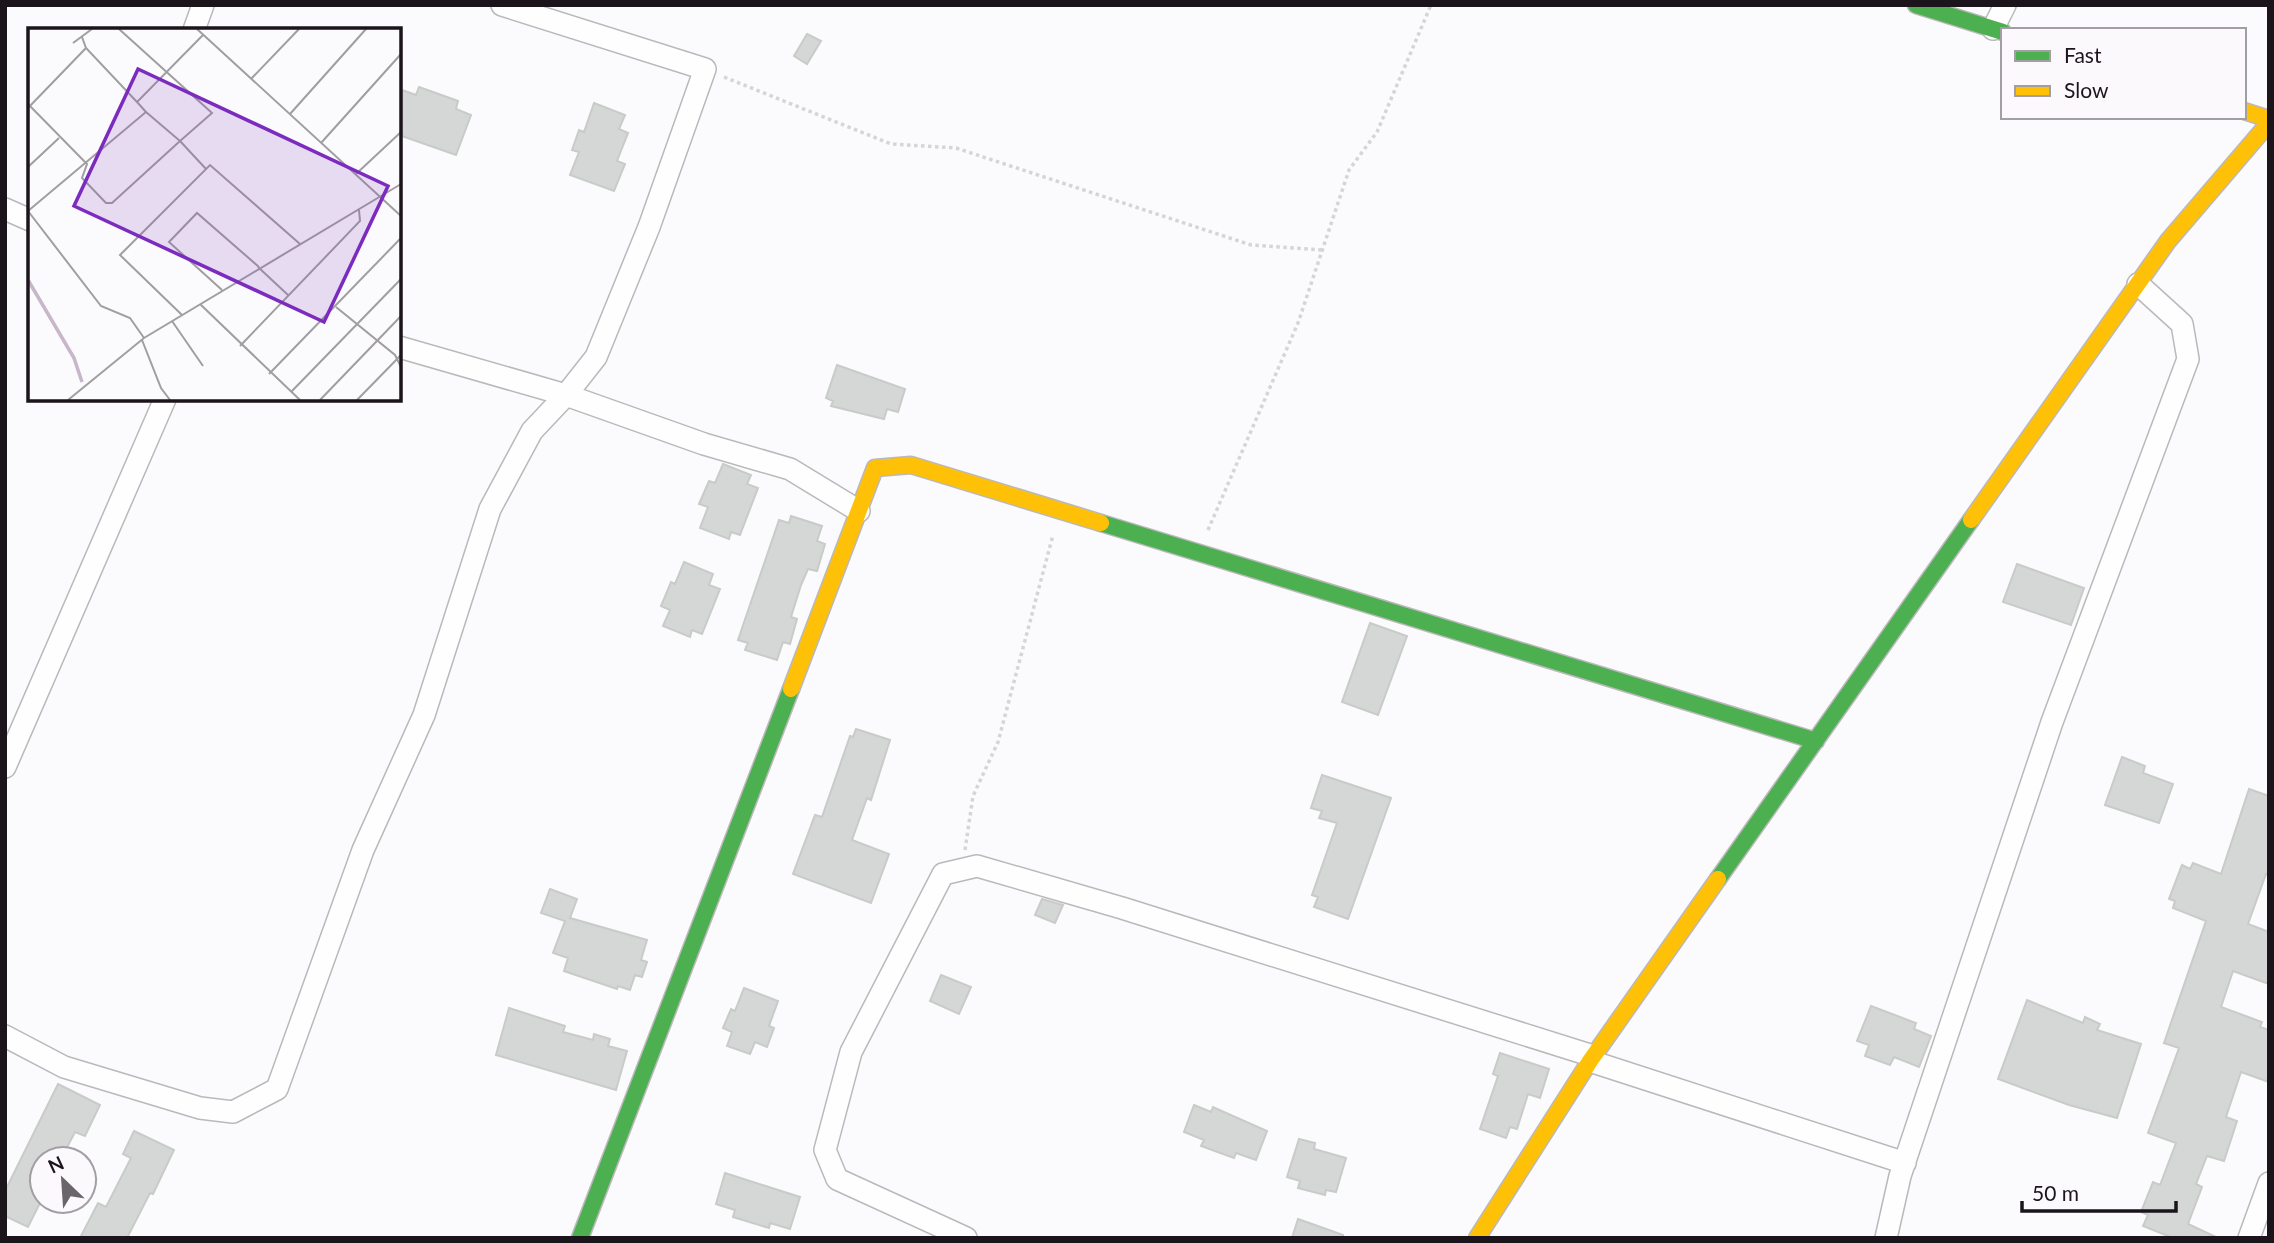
<svg xmlns="http://www.w3.org/2000/svg" width="2274" height="1243" viewBox="0 0 2274 1243" font-family="Lato,sans-serif">
  <style>
    .building { fill: #d4d7d5; stroke: #c8cbc8; stroke-width: 2 }
    .lines { fill: none; stroke-linecap: round; stroke-linejoin: round }
    .street-casing { stroke: #bbb8bc; stroke-width: 24 }
    .fast-casing { stroke: #bbb8bc; stroke-width: 19 }
    .slow-casing { stroke: #bbb8bc; stroke-width: 19 }
    .path { stroke: #d5d5d5; stroke-width: 3.5; stroke-dasharray: 3.5 3.5; stroke-linecap: butt }
    .street { stroke: #fefeff; stroke-width: 21 }
    .fast { stroke: #4caf50; stroke-width: 16 }
    .slow { stroke: #ffc107; stroke-width: 16 }
    .inset-river { fill: none; stroke: #c8b6ca; stroke-width: 3.5 }
    .inset-road { fill: none; stroke: #a19ea2; stroke-width: 2 }
    .view { fill: #7b2cbf; fill-opacity: 0.15; stroke: #7b2cbf; stroke-width: 3.5 }
    .inset-edge { fill: none; stroke: #1b151b; stroke-width: 3.5 }
  </style>
  <rect width="100%" height="100%" fill="#fbfafc"/>
  <path class="building" d="M807,34L821,41L807,64L794,56Z
    M419,87L458,101L456,109L471,115L456,155L399,135V89L416,95Z
    M594,103L625,115L619,129L628,133L617,161L625,164L614,191L570,175L579,152L572,150L579,130L584,132Z
    M837,365L905,389L898,412L887,409L884,419L831,406L833,401L826,398Z
    M723,464L751,475L747,484L758,488L740,535L731,532L729,539L700,528L708,507L699,504L709,481L715,483Z
    M791,516L822,526L817,541L825,544L817,571L808,569L801,585L791,617L797,619L790,644L783,642L777,660L745,650L748,643L738,640L779,520L789,523Z
    M684,562L713,574L709,585L720,589L702,634L692,630L690,637L663,626L670,610L661,606L671,582L675,584Z
    M2017,564L2084,588L2071,625L2003,602Z
    M1370,623L1407,636L1378,715L1342,702Z
    M856,729L890,740L871,800L867,798L852,840L889,854L871,903L793,874L815,815L822,817L850,736L853,737Z
    M2122,757L2145,766L2143,773L2173,784L2159,823L2105,805Z
    M1322,775L1391,798L1348,919L1314,907L1318,897L1312,895L1337,823L1319,818L1322,811L1311,808Z
    M2249,789L2269,796V875L2266,874L2248,924L2269,932V984L2233,971L2221,1007L2262,1022L2260,1027L2269,1030V1082L2241,1072L2226,1117L2237,1121L2224,1161L2207,1156L2196,1184L2202,1187L2188,1224L2218,1238H2173L2143,1226L2148,1215L2141,1212L2153,1182L2160,1185L2176,1143L2148,1133L2179,1048L2164,1043L2206,921L2173,908L2175,901L2169,899L2182,865L2190,869L2193,863L2221,874Z
    M550,889L577,899L570,918L647,940L641,960L647,962L642,977L635,975L630,990L618,986L617,989L564,971L568,958L553,953L565,921L541,913Z
    M1042,899L1063,905L1055,923L1035,915Z
    M941,975L971,987L959,1014L930,1001Z
    M744,988L778,1001L769,1026L774,1028L767,1047L755,1042L750,1054L727,1046L732,1032L723,1028L731,1009L735,1011Z
    M2027,1000L2083,1023L2085,1017L2100,1024L2097,1030L2141,1044L2117,1118L2069,1105L1998,1079Z
    M1871,1006L1916,1023L1914,1029L1931,1036L1919,1067L1894,1057L1890,1065L1865,1056L1869,1045L1857,1041Z
    M509,1008L565,1026L563,1032L593,1040L594,1034L610,1039L608,1046L627,1051L616,1090L496,1055Z
    M1500,1053L1549,1069L1540,1098L1528,1094L1517,1129L1510,1127L1506,1138L1480,1129L1498,1076L1493,1074Z
    M58,1084L100,1105L85,1136L75,1132L61,1159H42V1199L28,1227L5,1216V1191Z
    M1194,1105L1211,1112L1213,1107L1267,1131L1256,1160L1236,1153L1234,1158L1201,1146L1204,1140L1184,1132Z
    M134,1131L174,1150L153,1194L150,1193L127,1238H80L98,1203L106,1207L131,1158L123,1154Z
    M1299,1139L1315,1143L1314,1149L1346,1158L1336,1192L1326,1190L1325,1195L1298,1188L1300,1181L1287,1177Z
    M725,1173L800,1197L790,1229L770,1223L769,1228L733,1217L735,1210L716,1204Z
    M1298,1219L1343,1235V1238H1292Z"/>
  <g class="lines">
    <defs>
      <path id="street" d="M502,5L705,69L649,227L596,357L566,395L704,444L790,469L859,511
        M1993,29L2005,5
        M194,30L203,5
        M5,209L30,220
        M5,767L165,399
        M5,1036L64,1067L200,1108L233,1112L277,1089L363,850L424,715L490,509L532,431L566,395L399,347
        M1590,1061L1905,1163
        M966,1238L837,1179L825,1150L851,1052L943,874L977,866L1122,908L1593,1056
        M1886,1238L1900,1176L2052,722L2188,359L2182,324L2138,284
        M2249,1238L2269,1183"/>
      <path id="fast" d="M1916,5L2003,32
        M1101,523L1816,741
        M1718,879L1971,520
        M580,1238L791,689"/>
      <path id="slow" d="M2244,111L2269,119
        M1971,520L2168,241L2269,123
        M791,689L875,468L911,465L1101,523
        M1477,1238L1590,1061L1718,879"/>
    </defs>
    <use href="#street" class="street-casing"/>
    <use href="#fast" class="fast-casing"/>
    <use href="#slow" class="slow-casing"/>
    <path class="path" d="M724,77L891,144L956,148L1251,245L1323,250
      M1208,530L1298,323L1349,170L1377,132L1431,5
      M965,850L973,796L998,742L1053,535"/>
    <use href="#street" class="street"/>
    <use href="#fast" class="fast"/>
    <use href="#slow" class="slow"/>
  </g>
  <g transform="translate(28 28)">
    <rect width="373" height="373" fill="#fbfafc"/>
    <path class="inset-river" d="M0,252L46,330L54,354"/>
    <path class="inset-road" d="M91,1L184,85L152,113L178,141M169,1L373,188M54,9L58,20L109,74M45,15L64,1M223,51L271,1M0,76L59,136L54,150L78,175H84L152,113L118,84M0,80L58,20M262,86L338,1M293,115L373,26M0,139L31,110M328,146L373,104M0,183L118,84L109,74L175,7M0,183L73,278L102,290L116,310M230,239L260,267M194,262L141,214L169,185L231,239M172,276L272,372M308,279L367,327L373,339M154,287L92,227L182,137L272,216M144,293L175,338M114,312L133,360L142,372M212,318L332,193L331,182M241,346L373,210M263,364L373,251M40,372L116,310L373,156M292,372L373,288M329,372L373,327"/>
    <path class="view" d="M110,41L360,158L296,294L46,178Z"/>
    <rect width="373" height="373" class="inset-edge"/>
  </g>
  <rect width="2274" height="1243" fill="none" stroke="#1b151b" stroke-width="14"/>
  <rect x="2001" y="28" width="245" height="91" fill="#fcf9fd" stroke="#a29ea3" stroke-width="2"/>
  <rect x="2015" y="51" width="35" height="10" fill="#4caf50" stroke="#a29ea3" stroke-width="2"/>
  <text x="2064" y="63" font-size="21" fill="#1b151b">Fast</text>
  <rect x="2015" y="86" width="35" height="10" fill="#ffc107" stroke="#a29ea3" stroke-width="2"/>
  <text x="2064" y="98" font-size="21" fill="#1b151b">Slow</text>
  <g transform="translate(63 1180) rotate(335)"><circle r="33" fill="#fcf9fd" stroke="#a29ea3" stroke-width="2"/>
  <path d="M0-5L12 26L0 18L-12 26Z" fill="#69656a"/>
  <text y="-10" font-size="19" font-weight="bold" text-anchor="middle" fill="#1b151b">N</text>
  </g>
  <path d="M2022 1201v10h154v-10" fill="none" stroke="#1b151b" stroke-width="3.5"/>
  <text x="2032" y="1201" font-size="21" fill="#1b151b" stroke="#fcf9fd" stroke-width="5" paint-order="stroke">50 m</text>
</svg>
